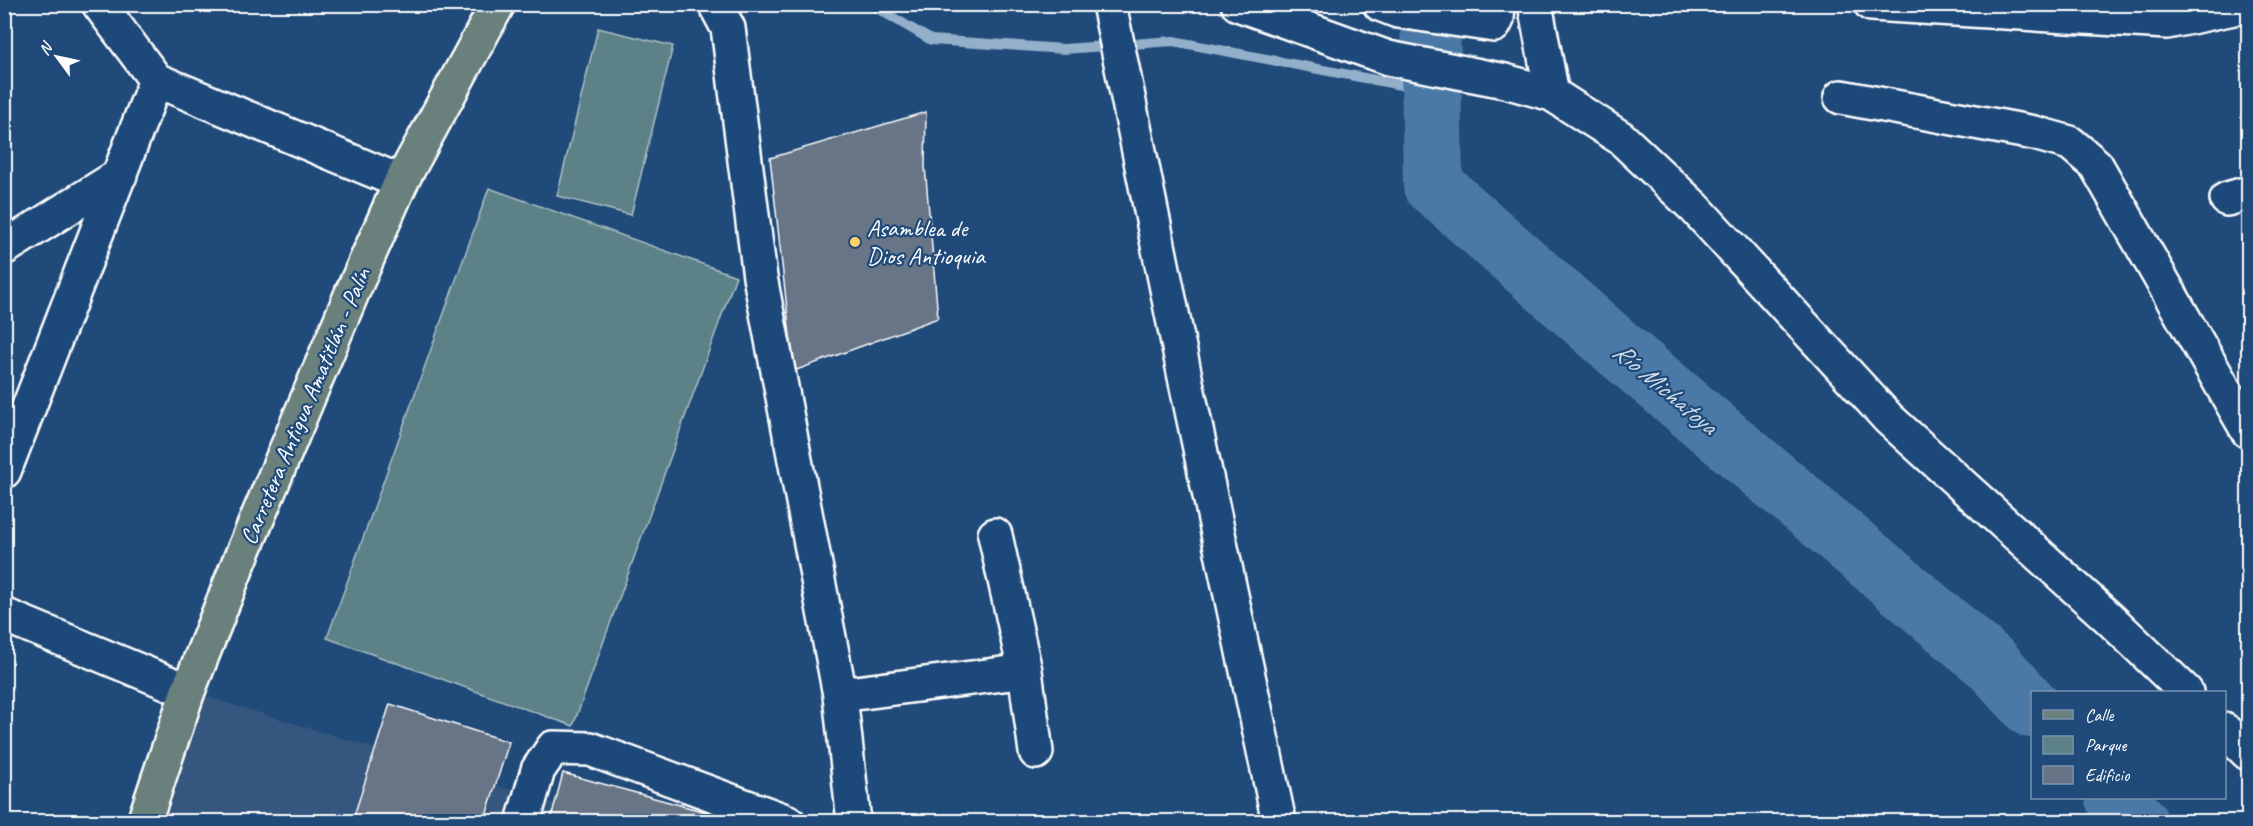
<svg xmlns="http://www.w3.org/2000/svg" width="2253" height="826" viewBox="0 0 2253 826" font-family="Caveat,sans-serif">
  <style>
    .built { fill: #35577e }
    .green { fill: #5c8288; stroke: #aec0c4; stroke-width: 1.5 }
    .lines { fill: none; stroke-linecap: round; stroke-linejoin: round }
    .stream { stroke: #93afca; stroke-width: 10 }
    .river { stroke: #4b79a7; stroke-width: 60 }
    .building { fill: #677486; stroke: #fff; stroke-width: 1.5 }
    .minor-casing { stroke: #fff; stroke-width: 38 }
    .major-casing { stroke: #fff; stroke-width: 38 }
    .minor { stroke: #1f4a7a; stroke-width: 33 }
    .major { stroke: #6a807d; stroke-width: 33 }
    .poi-dot { fill: #ffd166; stroke: #1f4a7a; stroke-width: 2 }
    .labels { text-anchor: middle; dominant-baseline: central; stroke-width: 4.5; stroke-linejoin: round; paint-order: stroke }
    .poi-label { font-size: 24px; fill: #fff; stroke: #1f4a7a; text-anchor: start }
    .street-label { font-size: 24px; fill: #fff; stroke: #1f4a7a }
    .water-label { font-size: 26px; font-style: italic; fill: #d2dee9; stroke: #1f4a7a }
  </style>
  <rect width="100%" height="100%" fill="#1f4a7a"/>
  <filter id="ink" filterUnits="userSpaceOnUse"><feTurbulence type="fractalNoise" baseFrequency=".0167" numOctaves="2"/><feDisplacementMap in="SourceGraphic" scale="12" xChannelSelector="R" yChannelSelector="G"/><feConvolveMatrix kernelMatrix="1 2 1 2 8 2 1 2 1" color-interpolation-filters="sRGB"/></filter>
  <g filter="url(#ink)">
    <path class="built" d="M188,691L613,821L144,822Z"/>
    <path class="green" d="M598,28L673,46L631,215L557,196Z
      M489,188L736,276L573,726L327,638Z"/>
    <g class="lines">
      <path class="stream" d="M870,4L931,40L1064,49L1173,41L1432,91"/>
      <path class="river" d="M1430,4L1433,185L1621,351L1992,664L2032,708
        M2115,798L2138,822"/>
    </g>
    <path class="building" d="M926,112L925,166L938,318L794,371L770,158Z
      M390,704L509,742L484,822H352Z
      M563,773L742,822H550Z"/>
    <g class="lines">
      <defs>
        <path id="minor" d="M99,4L156,80L401,182
          M715,4L728,28L760,277L840,695L854,822
          M1109,4L1186,382L1279,822
          M1238,4L1388,58L1505,81L1552,94L1621,138L1695,208L1889,419L2111,620L2186,692
          M1380,4L1398,11L1494,25L1497,19L1498,4
          M1535,4L1552,94
          M1871,4L2167,22L2248,5
          M1841,97L2034,133L2070,143L2096,165L2248,431
          M2227,199L2248,193
          M4,248L120,175
          M4,471L156,80
          M995,535L1025,671L1036,752
          M4,615L188,691
          M840,695L1025,671
          M2224,730L2248,753
          M523,822L538,770L553,748L590,749L788,822"/>
        <path id="major" d="M144,822L188,691L239,562L352,293L401,182L498,4"/>
      </defs>
      <use href="#minor" class="minor-casing"/>
      <use href="#major" class="major-casing"/>
      <use href="#minor" class="minor"/>
      <use href="#major" class="major"/>
    </g>
  </g>
  <circle class="poi-dot" cx="855" cy="242" r="6"/>
  <g class="labels">
    <g class="poi-label">
      <text x="867" y="228">Asamblea de<tspan x="867" dy="28">Dios Antioquia</tspan></text>
    </g>
    <g class="street-label">
      <text transform="translate(305 406) rotate(-67)">Carretera Antigua Amatitlán - Palín</text>
    </g>
    <g class="water-label">
      <text transform="translate(1665 388) rotate(40)">Río Michatoya</text>
    </g>
  </g>
  <rect width="2253" height="826" fill="none" stroke="#1f4a7a" stroke-width="24"/>
  <rect x="12" y="12" width="2229" height="802" fill="none" stroke="#fff" stroke-width="2" filter="url(#ink)"/>
  <rect x="2031" y="691" width="195" height="108" fill="#1f4a7a" stroke="#7992af" stroke-width="1.5"/>
  <rect x="2043" y="710" width="30" height="9" fill="#6a807d" stroke="#7992af" stroke-width="1.5"/>
  <text x="2085" y="721" font-size="18" fill="#ffffff">Calle</text>
  <rect x="2043" y="736" width="30" height="18" fill="#5c8288" stroke="#7992af" stroke-width="1.5"/>
  <text x="2085" y="751" font-size="18" fill="#ffffff">Parque</text>
  <rect x="2043" y="766" width="30" height="18" fill="#677486" stroke="#7992af" stroke-width="1.5"/>
  <text x="2085" y="781" font-size="18" fill="#ffffff">Edificio</text>
  <g transform="translate(57 57) rotate(303)" stroke="#1f4a7a" stroke-width="4.5" paint-order="stroke">
  <path d="M0-4.5L10 22L0 15L-10 22Z" fill="#ffffff"/>
  <text y="-9" font-size="16" font-weight="bold" text-anchor="middle" fill="#ffffff">N</text>
  </g>
</svg>
